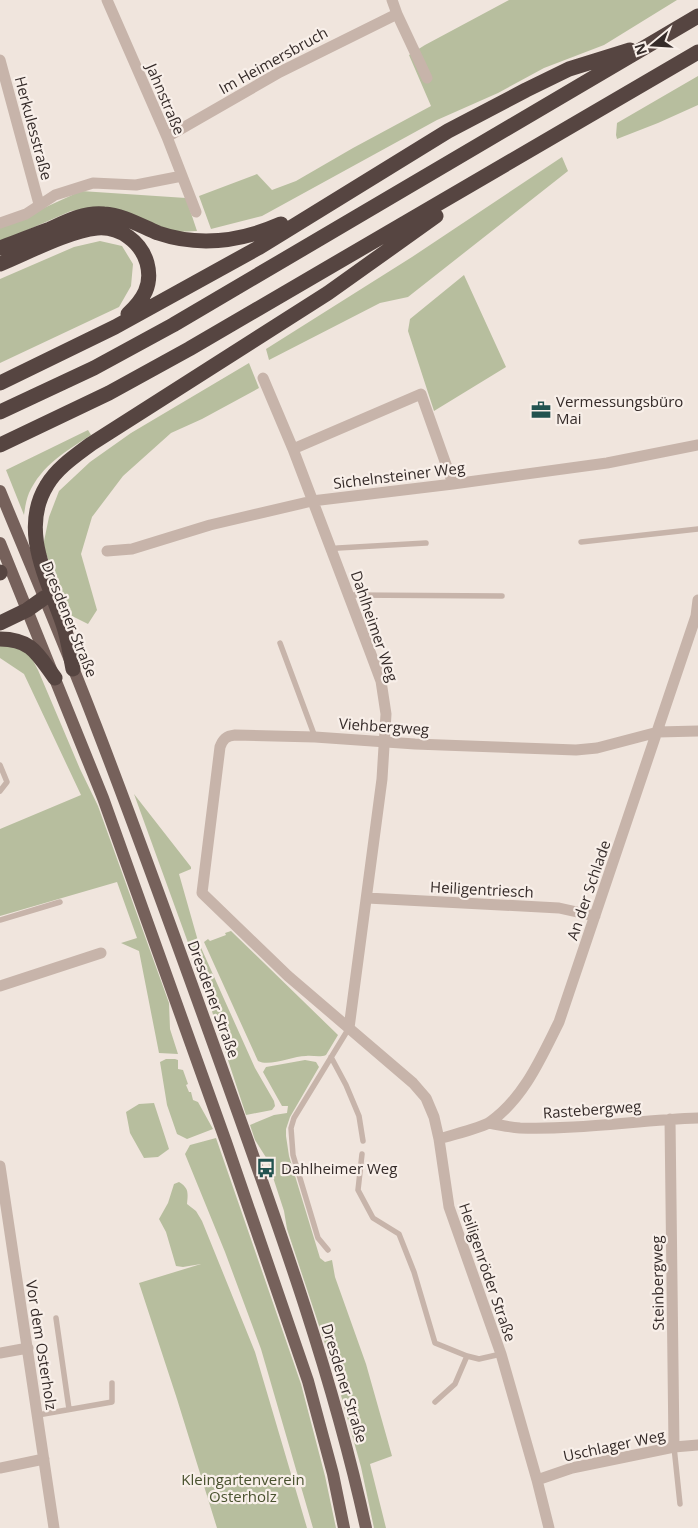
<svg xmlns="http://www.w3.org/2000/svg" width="698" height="1528" viewBox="0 0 698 1528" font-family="'Open Sans',sans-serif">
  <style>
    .green { fill: #b7be9e }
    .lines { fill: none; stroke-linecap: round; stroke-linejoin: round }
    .service { stroke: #c7b4aa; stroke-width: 5.5 }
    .minor { stroke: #c7b4aa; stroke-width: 11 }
    .primary { stroke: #76615b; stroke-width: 12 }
    .motorway { stroke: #564541; stroke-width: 15 }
    .labels { text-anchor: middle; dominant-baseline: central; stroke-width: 4.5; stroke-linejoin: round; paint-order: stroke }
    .street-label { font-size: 15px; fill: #352b29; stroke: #f8efe9 }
    .poi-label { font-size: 15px; fill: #352b29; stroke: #f8efe9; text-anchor: start }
    .park-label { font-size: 15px; fill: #49522f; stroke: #f8efe9 }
  </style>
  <rect width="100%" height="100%" fill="#f0e5dd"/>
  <path class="green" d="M509,0H677L604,45L544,68L498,93L437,120L262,216L211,229L199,196L257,174L272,190L296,181L353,148L431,106L409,55L425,45Z
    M698,76V105L658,123L617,139L616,135L617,123Z
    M562,157L568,171L408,297L380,303L269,360L266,349L412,257Z
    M81,191L186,198L197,231L176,232L104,207L71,211L0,242V228Z
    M100,241L122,246L133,264L131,286L119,307L0,363V279L74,247Z
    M464,275L506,367L434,411L408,331L410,319Z
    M249,363L259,388L202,419L171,433L123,476L92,517L81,554L97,610L88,624L70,615L43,546L49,517L59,491L90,462L131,433Z
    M88,430L91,435C66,451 42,465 29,493C26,500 25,508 24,515L6,470Z
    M0,644H10L30,655L38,670L80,769L98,806L169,1003L170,1029L178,1054L159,1053L139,951L121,943L137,938L117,882L0,916V829L81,795L24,674L0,658Z
    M134,794L191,867V869L179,874L198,941L255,1068L274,1101L275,1106L272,1110L246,1115L203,984Z
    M231,931L338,1035L326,1055C319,1058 313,1055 306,1056C292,1056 270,1067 258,1061L204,942L208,939L210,941L226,935L225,933Z
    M166,1059H175L178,1060V1069L183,1070L188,1084L186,1085L189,1092H191L193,1100L198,1102L213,1129L187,1139L177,1134L167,1105L160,1062Z
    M305,1060L316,1062L319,1067L290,1117L286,1129V1136L289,1156L320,1258L325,1262L332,1260L335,1277L366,1364L392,1456L370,1464L386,1528H374L361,1467L335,1374L287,1229L284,1211L267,1159L255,1140L250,1125L274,1115L287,1113L288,1106H282L263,1072L266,1067Z
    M154,1103L169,1149L158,1157L144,1158L130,1133L126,1112L139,1104Z
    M216,1138L301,1384L325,1476L336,1528H313L261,1349L225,1252L185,1154L190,1145Z
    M179,1182C189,1188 188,1193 187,1204L196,1211L202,1221L255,1352L307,1528H217L177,1399L139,1283L201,1264L183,1267L176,1266L166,1232L159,1219L168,1203L174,1184Z"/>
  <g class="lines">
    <path class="service" d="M581,542L698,529
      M331,549L338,548L426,543
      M349,595L502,596
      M280,643L315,737
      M0,765L7,782L0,791
      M0,920L60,902
      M331,1057L346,1085L359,1116L363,1141
      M362,1154L358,1190L373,1218L399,1234L414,1272L435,1343L467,1356L479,1359L501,1354
      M328,1250L318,1238L293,1155L291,1128L294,1118L349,1028
      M56,1318L69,1409
      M435,1402L455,1384L467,1356
      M38,1415L112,1402V1383
      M674,1447L680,1504"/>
    <path class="minor" d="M107,0L167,137L196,212
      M392,0L397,14L427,78
      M0,60L39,204
      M167,137L280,72L397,14
      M0,223L26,214L55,195L93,183L136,185L182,176
      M263,378L293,449L369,649L381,681L386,714L382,779L349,1028
      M293,449L421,394L453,484
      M107,551L132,549L210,525L312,501L453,484L607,463L698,445
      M367,898L559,908L595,916
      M0,986L101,953
      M670,1119L674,1447
      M489,1123C499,1125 509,1127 520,1128C579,1130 639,1120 698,1118
      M439,1139C451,1135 482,1128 490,1122C524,1098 541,1058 559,1022L696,616L698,600
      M0,1166L54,1528
      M0,1353L28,1348
      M0,1468L44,1459
      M537,1480L572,1468L674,1447L698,1445
      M549,1528L537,1480L501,1354L449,1207L439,1139L434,1117L426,1098L413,1083L288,976L202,893L220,747C223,739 226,736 235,735L315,737L415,744L576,750L597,748L658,732L698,731"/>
    <path class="primary" d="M0,491C32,569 66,647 96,726C142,845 185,965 228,1085C280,1230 333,1377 366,1528
      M0,543L103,798L226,1142L308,1381L333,1474L344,1528"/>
    <path class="motorway" d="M0,248C17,242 33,235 50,229C67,221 85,212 104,214C123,215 141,226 158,233C199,247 242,241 281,224
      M0,264C27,253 68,231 97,228C120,226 141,242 147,263C153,285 143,300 128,314
      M0,383L115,327L258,248L448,131L526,90L569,69L630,50
      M0,412L94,368L173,325L698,16
      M0,445L109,393L189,349L698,52
      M0,572V573
      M0,623L27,610L44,598
      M0,639C32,639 38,655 55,678
      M73,669C70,654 68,638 63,624C48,580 19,530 47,485C57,468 75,456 91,444L328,293L436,216"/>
  </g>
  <defs>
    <symbol id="office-bare" viewBox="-9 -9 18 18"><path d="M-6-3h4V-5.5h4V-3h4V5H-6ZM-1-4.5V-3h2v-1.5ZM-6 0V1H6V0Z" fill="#225350" stroke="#f8efe9" stroke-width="2.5" paint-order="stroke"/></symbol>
    <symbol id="bus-bare" viewBox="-9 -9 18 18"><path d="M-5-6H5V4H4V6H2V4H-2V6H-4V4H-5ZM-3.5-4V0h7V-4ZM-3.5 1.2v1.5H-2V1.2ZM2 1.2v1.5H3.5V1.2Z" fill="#225350" stroke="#f8efe9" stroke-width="2.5" paint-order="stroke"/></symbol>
  </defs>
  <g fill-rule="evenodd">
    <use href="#office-bare" x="527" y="396" width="28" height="28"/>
    <use href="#bus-bare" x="252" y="1154" width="28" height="28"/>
  </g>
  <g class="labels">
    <g class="street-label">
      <text transform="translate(273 60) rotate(-29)">Im Heimersbruch</text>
      <text transform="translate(166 99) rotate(67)">Jahnstraße</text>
      <text transform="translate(34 128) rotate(75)">Herkulesstraße</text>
      <text transform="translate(399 475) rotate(-7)">Sichelnsteiner Weg</text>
      <text transform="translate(70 619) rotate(68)">Dresdener Straße</text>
      <text transform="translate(375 626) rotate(71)">Dahlheimer Weg</text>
      <text transform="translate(384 726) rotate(4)">Viehbergweg</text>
      <text transform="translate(482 889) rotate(3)">Heiligentriesch</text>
      <text transform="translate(588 890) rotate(-71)">An der Schlade</text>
      <text transform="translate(214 999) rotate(70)">Dresdener Straße</text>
      <text transform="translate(592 1109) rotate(-4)">Rastebergweg</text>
      <text transform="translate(488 1272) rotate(71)">Heiligenröder Straße</text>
      <text transform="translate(657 1283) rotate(-91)">Steinbergweg</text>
      <text transform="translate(42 1345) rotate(81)">Vor dem Osterholz</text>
      <text transform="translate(345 1383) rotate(73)">Dresdener Straße</text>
      <text transform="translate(614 1445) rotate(-12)">Uschlager Weg</text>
    </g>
    <g class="poi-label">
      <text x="556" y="401">Vermessungsbüro<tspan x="556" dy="17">Mai</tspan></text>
      <text x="281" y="1168">Dahlheimer Weg</text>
    </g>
    <g class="park-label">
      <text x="243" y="1479">Kleingartenverein<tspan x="243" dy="17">Osterholz</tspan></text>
    </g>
  </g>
  <g transform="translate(653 45) rotate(252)" stroke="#f8efe9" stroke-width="4" paint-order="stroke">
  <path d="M0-4L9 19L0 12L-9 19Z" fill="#352b29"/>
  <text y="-8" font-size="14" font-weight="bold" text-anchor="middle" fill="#352b29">N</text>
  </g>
</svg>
